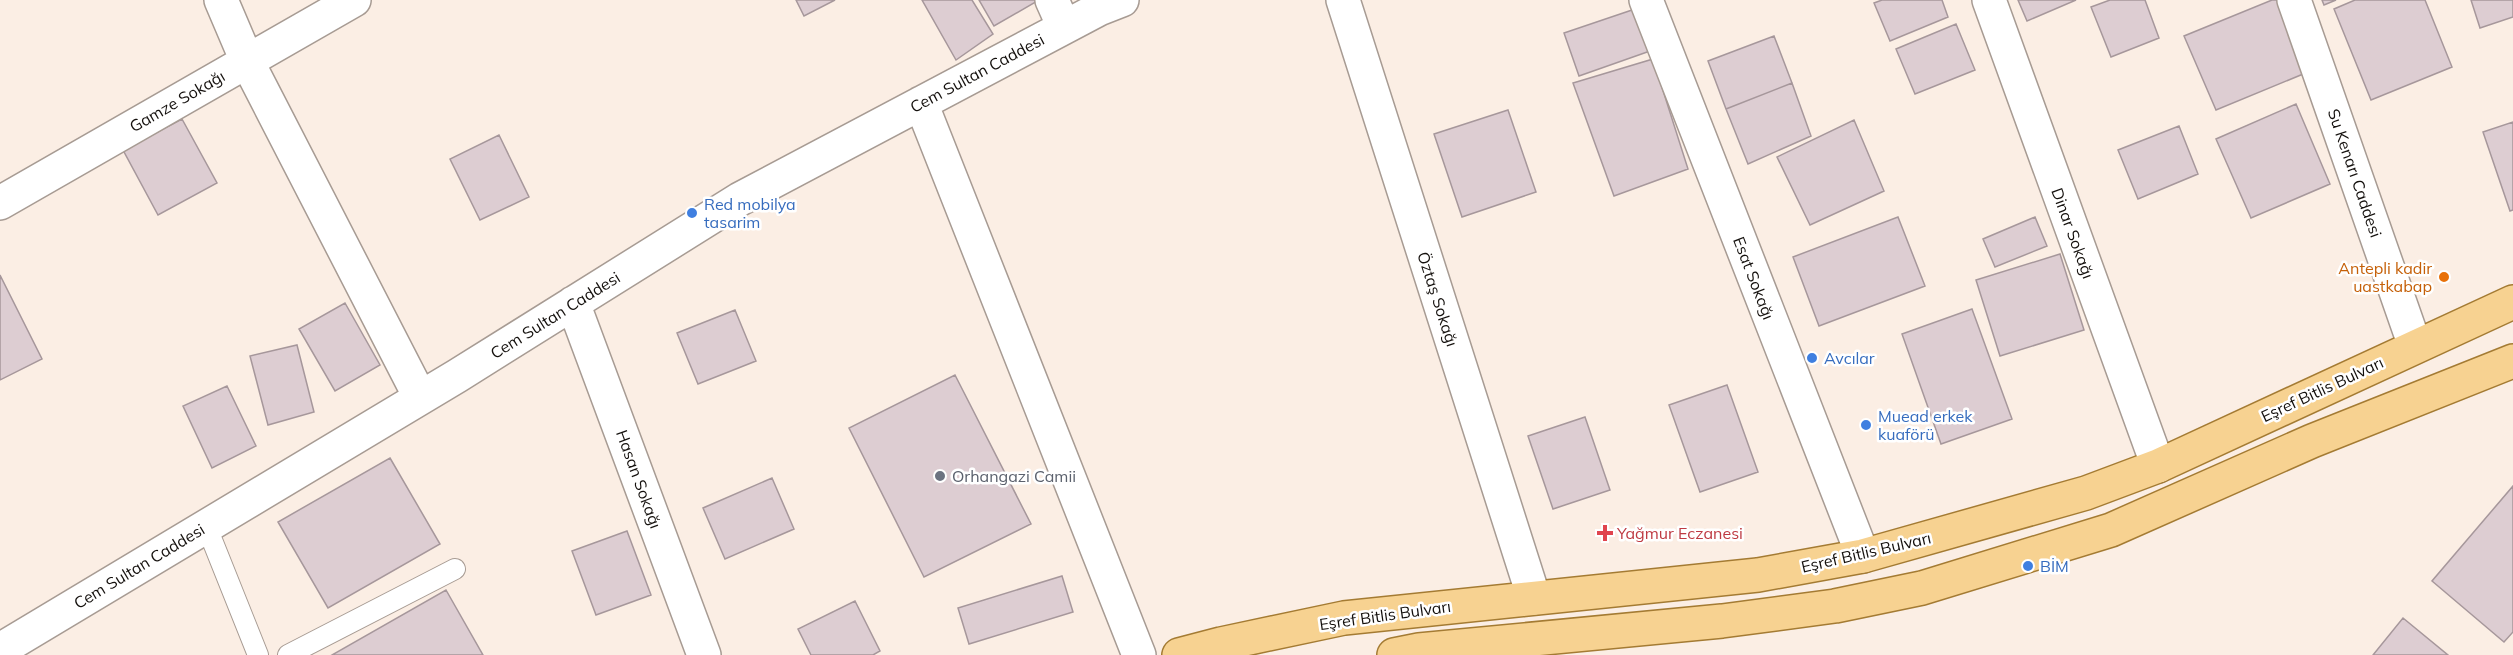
<svg xmlns="http://www.w3.org/2000/svg" width="2513" height="655" viewBox="0 0 2513 655" font-family="Mulish,sans-serif">
  <style>
    .building { fill: #ddcdd2; stroke: #a6979b; stroke-width: 1.5 }
    .lines { fill: none; stroke-linecap: round; stroke-linejoin: round }
    .service-casing { stroke: #a79b93; stroke-width: 22 }
    .minor-casing { stroke: #a79b93; stroke-width: 36 }
    .primary-casing { stroke: #a47b33; stroke-width: 36 }
    .service { stroke: #fff; stroke-width: 20 }
    .minor { stroke: #fff; stroke-width: 33 }
    .primary { stroke: #f7d291; stroke-width: 33 }
    .shop-dot { fill: #3f7fe0; stroke: #fff; stroke-width: 2 }
    .food-dot { fill: #e8710a; stroke: #fff; stroke-width: 2 }
    .worship-dot { fill: #6b7280; stroke: #fff; stroke-width: 2 }
    .health-dot { fill: #e0444e; stroke: #fff; stroke-width: 2 }
    .labels { text-anchor: middle; dominant-baseline: central; stroke-width: 5; stroke-linejoin: round; paint-order: stroke }
    .street-label { font-size: 16px; fill: #14100d; stroke: #fff }
    .shop-label { font-size: 16px; fill: #366cbe; stroke: #fff; text-anchor: start }
    .food-label { font-size: 16px; fill: #c56008; stroke: #fff; text-anchor: end }
    .worship-label { font-size: 16px; fill: #5b616d; stroke: #fff; text-anchor: start }
    .health-label { font-size: 16px; fill: #be3a42; stroke: #fff; text-anchor: start }
  </style>
  <rect width="100%" height="100%" fill="#fbeee4"/>
  <path class="building" d="M796,0H835L804,16Z
    M922,0H972L993,34L956,60Z
    M979,0H1039L994,26Z
    M1882,0H1942L1948,17L1890,41L1874,3Z
    M2018,0H2076L2027,21Z
    M2110,0H2145L2159,38L2111,57L2091,7Z
    M2272,0H2278L2308,72L2216,110L2184,36Z
    M2322,0H2336L2324,5Z
    M2355,0H2425L2452,67L2371,100L2334,9Z
    M2471,0H2513V17L2480,28Z
    M1635,9L1650,51L1579,76L1564,33Z
    M1956,24L1975,70L1915,94L1896,49Z
    M1774,36L1792,83L1726,109L1708,61Z
    M1653,59L1688,169L1614,196L1573,83Z
    M1792,83L1811,136L1748,164L1726,109Z
    M2296,104L2330,184L2251,218L2216,139Z
    M1508,110L1536,192L1462,217L1434,134Z
    M182,119L217,183L158,215L123,150Z
    M1854,120L1884,191L1810,225L1777,157Z
    M2513,122V210L2510,211L2483,132Z
    M2179,126L2198,174L2138,199L2118,150Z
    M499,135L529,197L480,220L450,159Z
    M1898,217L1925,286L1819,326L1793,257Z
    M2035,217L2047,246L1995,267L1983,239Z
    M2060,254L2084,330L2000,356L1976,280Z
    M0,275L42,359L0,380Z
    M345,303L380,365L335,391L299,329Z
    M1972,309L2012,419L1941,444L1902,334Z
    M735,310L756,361L698,384L677,333Z
    M297,345L314,412L268,425L250,356Z
    M955,375L1031,524L924,577L849,428Z
    M1727,385L1758,472L1700,492L1669,405Z
    M227,386L256,446L212,468L183,406Z
    M1585,417L1610,490L1553,509L1528,436Z
    M390,458L440,544L328,608L278,522Z
    M772,478L794,529L725,559L703,508Z
    M2513,486V632L2504,642L2432,581Z
    M627,531L651,595L596,615L572,551Z
    M1062,576L1073,612L969,644L958,608Z
    M446,590L483,655H332Z
    M855,601L880,651L873,655H811L798,629Z
    M2403,618L2448,655H2373Z"/>
  <g class="lines">
    <defs>
      <path id="service" d="M206,525L258,655
        M288,655L455,569"/>
      <path id="minor" d="M221,0L247,61L420,397
        M1052,0L1064,27
        M1343,0L1534,598
        M1646,0L1863,556
        M1989,0L2158,466
        M2294,0L2415,346
        M921,103L1139,655
        M0,203L354,0
        M573,303L704,655
        M0,650L457,376L740,199L1099,9L1122,0"/>
      <path id="primary" d="M1179,655L1221,644L1344,618L1758,575L1863,556L2086,493L2158,466L2513,302
        M1394,655L1419,650L1722,621L1835,606L1922,588L2111,530L2312,441L2513,361"/>
    </defs>
    <use href="#service" class="service-casing"/>
    <use href="#minor" class="minor-casing"/>
    <use href="#primary" class="primary-casing"/>
    <use href="#service" class="service"/>
    <use href="#minor" class="minor"/>
    <use href="#primary" class="primary"/>
  </g>
  <g class="shop-dot">
    <circle cx="692" cy="213" r="6"/>
    <circle cx="1812" cy="358" r="6"/>
    <circle cx="1866" cy="425" r="6"/>
    <circle cx="2028" cy="566" r="6"/>
  </g>
  <circle class="food-dot" cx="2444" cy="277" r="6"/>
  <circle class="worship-dot" cx="940" cy="476" r="6"/>
  <path class="health-dot" d="M1602 524h6v6h6v6h-6v6h-6v-6h-6v-6h6z"/>
  <g class="labels">
    <g class="street-label">
      <text transform="translate(977 73) rotate(-28)">Cem Sultan Caddesi</text>
      <text transform="translate(177 101) rotate(-30)">Gamze Sokağı</text>
      <text transform="translate(2355 173) rotate(71)">Su Kenarı Caddesi</text>
      <text transform="translate(2073 233) rotate(70)">Dinar Sokağı</text>
      <text transform="translate(1754 278) rotate(69)">Esat Sokağı</text>
      <text transform="translate(1438 299) rotate(72)">Öztaş Sokağı</text>
      <text transform="translate(555 315) rotate(-32)">Cem Sultan Caddesi</text>
      <text transform="translate(2322 389) rotate(-25)">Eşref Bitlis Bulvarı</text>
      <text transform="translate(639 479) rotate(70)">Hasan Sokağı</text>
      <text transform="translate(1866 552) rotate(-13)">Eşref Bitlis Bulvarı</text>
      <text transform="translate(139 566) rotate(-31)">Cem Sultan Caddesi</text>
      <text transform="translate(1385 615) rotate(-8)">Eşref Bitlis Bulvarı</text>
    </g>
    <g class="shop-label">
      <text x="704" y="204">Red mobilya<tspan x="704" dy="18">tasarim</tspan></text>
      <text x="1824" y="358">Avcılar</text>
      <text x="1878" y="416">Muead erkek<tspan x="1878" dy="18">kuaförü</tspan></text>
      <text x="2040" y="566">BİM</text>
    </g>
    <g class="food-label">
      <text x="2432" y="268">Antepli kadir<tspan x="2432" dy="18">uastkabap</tspan></text>
    </g>
    <g class="worship-label">
      <text x="952" y="476">Orhangazi Camii</text>
    </g>
    <g class="health-label">
      <text x="1617" y="533">Yağmur Eczanesi</text>
    </g>
  </g>
</svg>
